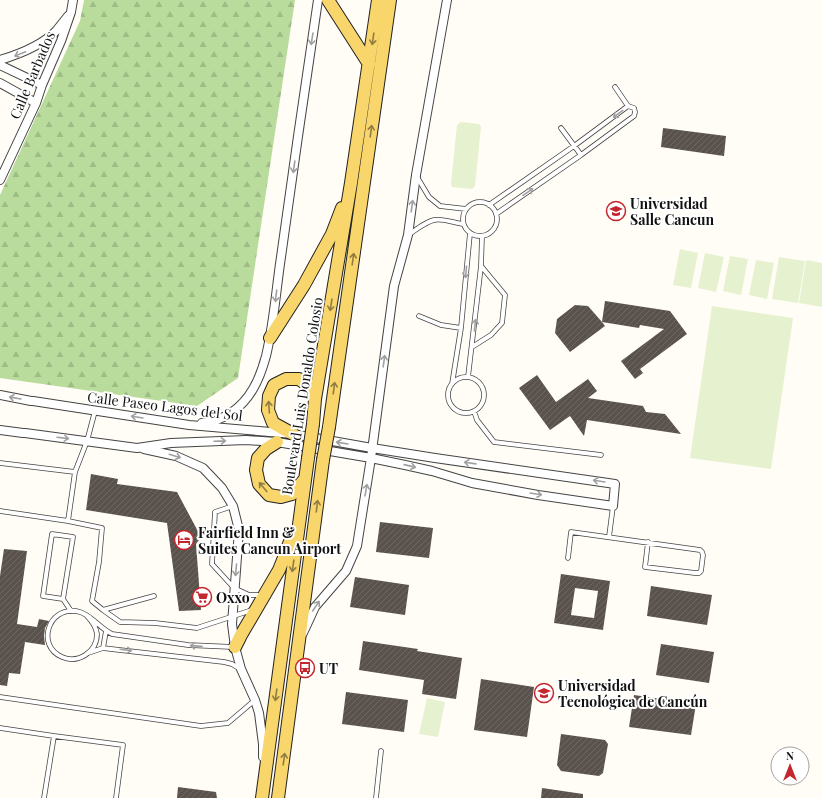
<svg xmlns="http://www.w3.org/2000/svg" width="822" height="798" viewBox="0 0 822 798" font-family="'Playfair Display',serif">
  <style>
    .forest { fill: url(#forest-firs) }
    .pitch { fill: #e6f2cf }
    .building { fill: url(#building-hatch); fill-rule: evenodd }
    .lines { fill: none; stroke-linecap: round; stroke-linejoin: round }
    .service-casing { stroke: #444; stroke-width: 5.5 }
    .minor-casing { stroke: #444; stroke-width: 10 }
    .primary-casing { stroke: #222; stroke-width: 14 }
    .service { stroke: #fff; stroke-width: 4 }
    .minor { stroke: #fff; stroke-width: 8 }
    .primary { stroke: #f9d66b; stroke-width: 12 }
    .primary-bridge-casing { stroke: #222; stroke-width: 14; stroke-linecap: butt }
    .primary-bridge { stroke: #f9d66b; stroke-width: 12 }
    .oneway { stroke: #a0a0a0 }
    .oneway2 { stroke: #917d42 }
    .labels { text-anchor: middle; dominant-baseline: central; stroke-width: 4; stroke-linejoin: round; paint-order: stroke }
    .street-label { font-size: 14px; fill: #111; stroke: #fff }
    .poi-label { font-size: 14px; font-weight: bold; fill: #111; stroke: #fff; text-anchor: start }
  </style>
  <defs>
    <pattern id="forest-firs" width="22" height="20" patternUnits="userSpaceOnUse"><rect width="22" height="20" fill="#b9dc9c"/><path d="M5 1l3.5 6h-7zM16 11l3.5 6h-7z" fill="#9ebc85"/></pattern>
    <pattern id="building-hatch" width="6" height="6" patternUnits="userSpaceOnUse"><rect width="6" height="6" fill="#5a524d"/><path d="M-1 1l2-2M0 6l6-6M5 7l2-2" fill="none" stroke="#6d6662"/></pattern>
  </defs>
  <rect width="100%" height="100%" fill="#fffdf5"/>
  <path class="forest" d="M84,0H295L238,378L197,406L0,378V195L80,21Z"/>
  <path class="pitch" d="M461,122L479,124L481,127L475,186L472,189L452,187L451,183L457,125Z
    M680,249L698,253L691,288L673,285Z
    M705,253L724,257L716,292L698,288Z
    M730,256L748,259L741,295L723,291Z
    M779,257L805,261L798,303L772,299Z
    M756,260L774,263L767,299L749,295Z
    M806,260L822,263V307L799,303Z
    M712,306L793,318L771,469L690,458Z
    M427,698L445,702L438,737L419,734Z"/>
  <path class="building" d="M663,128L726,136L724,156L661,147Z
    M605,301L670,311L687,334L640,369L643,373L635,379L621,361L664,329L640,325L639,328L602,322L605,326L570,352L555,333L557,319L575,305L588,306L602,322Z
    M537,375L556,402L588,379L597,391L588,398L643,406L646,412L665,414L681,434L587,420L584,436L570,416L550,430L519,388Z
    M91,474L118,479L117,484L177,492L201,537L196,544L201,610L179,611L167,523L86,510Z
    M380,522L433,528L429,558L376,552Z
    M4,549L27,551L17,624L37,627L39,619L49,621L45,628L44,636L45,645L25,642L20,674L9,673L7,686L0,685V576Z
    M561,574L610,581L603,630L554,623ZM575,588L598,591L594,618L571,615Z
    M355,577L409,585L405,615L350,607Z
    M651,586L712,595L707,625L647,616Z
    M363,641L418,649L417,651L462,658L456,699L422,694L424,680L359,670Z
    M661,644L714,652L709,683L656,675Z
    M481,679L534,687L527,737L474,730Z
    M346,692L408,700L404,732L342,724Z
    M634,695L696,704L691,735L629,727Z
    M561,734L605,740L608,744L603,773L599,776L561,771L557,765Z
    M178,787L216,792L217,798H177Z
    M542,788L583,794V798H541Z"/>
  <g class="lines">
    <defs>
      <path id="service" d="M615,87L628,106
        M561,128L581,155
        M417,177L429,197L440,206L466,209
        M463 219a17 17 0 1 1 34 0a17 17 0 1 1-34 0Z
        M489,205L574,146L628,106L634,108L635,112L634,116L581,155L496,214
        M408,235C416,230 425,222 434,220C442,218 455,223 463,224
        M419,316L441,325L461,328
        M472,347L491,335L502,323L505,295L481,266
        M468,377L481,266L482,236
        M448 395a18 18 0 1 1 36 0a18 18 0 1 1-36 0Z
        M452,384L461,328L470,233
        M95,411L87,441L75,472L68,521L102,528L99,562L92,601L103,610L120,622L155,623L197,628L252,610
        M474,411L477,420L494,442L601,455
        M0,463L75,472
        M233,506L215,512L212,564L234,588L249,595H263
        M0,511L68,521
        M609,537L613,506
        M568,558L571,532L700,550L702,552L703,555L701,571L699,573H695L645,567L648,542
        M63,599L43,596L52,534L73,537L63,599L71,611
        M103,610L154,596
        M87,616C92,621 96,627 97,634C97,652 78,664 62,657C36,646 48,607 76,611C90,613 99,628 112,634L188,645L233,647
        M103,648L106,631
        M88,653L103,648L111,649L224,662L232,664L240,669
        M0,697L201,726L228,723L255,700
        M0,728L54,736
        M44,798L54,736L123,745L116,798
        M376,798L381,751"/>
      <path id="minor" d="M0,60C20,54 41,46 56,31C60,26 64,21 68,16
        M0,65L42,85
        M0,83L36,103
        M0,180L36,103L42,85L61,41L71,12L73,0
        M0,395L31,401
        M202,423C224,421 242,408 253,389C259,379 263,367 266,356C274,323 276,290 281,257C293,171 305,86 318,0
        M0,430L23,433
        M25,433L137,448L171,443L246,440L277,442L371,458L405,465L432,471L472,483L538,495L613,506L615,484L435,458L372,448L293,434L189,425L33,401
        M144,449L176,456L203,468L222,488L233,506L239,530L232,624L235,647L241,669L255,700L259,713L263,744V757
        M303,633L315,607L346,571L357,546L371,458L394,286L408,235L416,175L447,0"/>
      <path id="primary" d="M328,0L369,64
        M270,338L304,285L332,234L342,208
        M313,424L315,399L351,183L378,0
        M329,427L390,0
        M293,434L273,423L268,410L269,396L274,385L286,379H299L309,386L315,399
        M277,442L266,449L258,458L256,470L259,484L269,495L281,497L292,494L305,479
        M235,647L241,635L279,570L283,560L292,536
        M262,798L308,458
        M278,798L323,460"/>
    </defs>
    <use href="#service" class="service-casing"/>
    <use href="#minor" class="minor-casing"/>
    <use href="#primary" class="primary-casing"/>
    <use href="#service" class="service"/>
    <use href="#minor" class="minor"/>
    <use href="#primary" class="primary"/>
    <defs>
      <path id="primary-bridge" d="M308,458L313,424
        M323,460L329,427"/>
    </defs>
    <use href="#primary-bridge" class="primary-bridge-casing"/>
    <use href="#primary-bridge" class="primary-bridge"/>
  </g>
  <defs><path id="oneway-shaft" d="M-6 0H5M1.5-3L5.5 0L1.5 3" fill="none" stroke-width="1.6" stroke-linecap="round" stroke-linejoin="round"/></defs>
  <g class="oneway">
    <use href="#oneway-shaft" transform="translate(312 39) rotate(99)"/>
    <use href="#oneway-shaft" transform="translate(20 54) rotate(158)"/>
    <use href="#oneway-shaft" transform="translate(618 114) rotate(144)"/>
    <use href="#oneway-shaft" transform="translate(294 167) rotate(98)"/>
    <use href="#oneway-shaft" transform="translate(528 192) rotate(-35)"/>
    <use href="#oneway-shaft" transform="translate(412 206) rotate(-82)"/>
    <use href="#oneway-shaft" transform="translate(466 272) rotate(95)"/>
    <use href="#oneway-shaft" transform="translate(276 296) rotate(97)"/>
    <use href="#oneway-shaft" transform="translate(475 325) rotate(-84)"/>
    <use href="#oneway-shaft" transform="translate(384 361) rotate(-82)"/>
    <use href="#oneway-shaft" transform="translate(15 398) rotate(-170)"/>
    <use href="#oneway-shaft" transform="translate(137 417) rotate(-171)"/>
    <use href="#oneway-shaft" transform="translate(63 438) rotate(7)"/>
    <use href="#oneway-shaft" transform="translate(220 441) rotate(-2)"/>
    <use href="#oneway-shaft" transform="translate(342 443) rotate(-170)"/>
    <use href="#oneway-shaft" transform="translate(175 456) rotate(17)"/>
    <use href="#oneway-shaft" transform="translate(470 463) rotate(-172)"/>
    <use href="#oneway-shaft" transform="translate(410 466) rotate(13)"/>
    <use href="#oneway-shaft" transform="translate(599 481) rotate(-171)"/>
    <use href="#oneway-shaft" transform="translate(366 490) rotate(-80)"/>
    <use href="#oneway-shaft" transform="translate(536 494) rotate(9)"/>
    <use href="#oneway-shaft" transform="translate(236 570) rotate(95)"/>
    <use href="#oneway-shaft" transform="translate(316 606) rotate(-56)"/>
    <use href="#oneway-shaft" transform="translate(196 646) rotate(-176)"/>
    <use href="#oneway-shaft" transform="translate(126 650) rotate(7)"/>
  </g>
  <g class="oneway2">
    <use href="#oneway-shaft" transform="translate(373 39) rotate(98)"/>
    <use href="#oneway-shaft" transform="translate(371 131) rotate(-82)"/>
    <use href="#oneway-shaft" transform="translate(353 259) rotate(-82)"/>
    <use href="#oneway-shaft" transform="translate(331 305) rotate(99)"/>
    <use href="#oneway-shaft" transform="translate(334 388) rotate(-82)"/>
    <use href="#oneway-shaft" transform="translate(269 407) rotate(-94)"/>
    <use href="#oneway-shaft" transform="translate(263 487) rotate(-130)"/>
    <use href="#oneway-shaft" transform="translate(317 506) rotate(-83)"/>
    <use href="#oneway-shaft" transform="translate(293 566) rotate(98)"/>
    <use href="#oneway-shaft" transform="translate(276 695) rotate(98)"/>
    <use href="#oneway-shaft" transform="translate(284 759) rotate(-82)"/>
  </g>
  <defs>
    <symbol id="university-ring" viewBox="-11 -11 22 22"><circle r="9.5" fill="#fff" stroke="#c4262e" stroke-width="1.5"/><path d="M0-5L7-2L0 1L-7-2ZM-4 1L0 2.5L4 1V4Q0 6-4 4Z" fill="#c4262e"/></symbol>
    <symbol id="hotel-ring" viewBox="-11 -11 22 22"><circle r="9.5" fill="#fff" stroke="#c4262e" stroke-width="1.5"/><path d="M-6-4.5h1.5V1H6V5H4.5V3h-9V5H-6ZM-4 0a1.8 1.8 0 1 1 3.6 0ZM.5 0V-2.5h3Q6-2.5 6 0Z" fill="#c4262e"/></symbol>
    <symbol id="supermarket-ring" viewBox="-11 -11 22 22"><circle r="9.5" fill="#fff" stroke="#c4262e" stroke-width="1.5"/><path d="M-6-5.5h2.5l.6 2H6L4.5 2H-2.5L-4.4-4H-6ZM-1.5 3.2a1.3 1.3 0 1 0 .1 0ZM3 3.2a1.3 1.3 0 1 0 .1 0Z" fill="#c4262e"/></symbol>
    <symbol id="bus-ring" viewBox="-11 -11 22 22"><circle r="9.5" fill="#fff" stroke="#c4262e" stroke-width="1.5"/><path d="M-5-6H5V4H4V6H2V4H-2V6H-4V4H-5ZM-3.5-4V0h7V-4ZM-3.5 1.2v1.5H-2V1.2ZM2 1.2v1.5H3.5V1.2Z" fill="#c4262e"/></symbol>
  </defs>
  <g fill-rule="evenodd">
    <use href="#university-ring" x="605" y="200" width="22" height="22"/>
    <use href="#hotel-ring" x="173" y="529" width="22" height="22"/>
    <use href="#supermarket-ring" x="191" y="586" width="22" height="22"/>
    <use href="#bus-ring" x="294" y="657" width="22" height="22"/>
    <use href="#university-ring" x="533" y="682" width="22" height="22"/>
  </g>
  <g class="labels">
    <g class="street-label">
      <text transform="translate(32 75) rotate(-67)">Calle Barbados</text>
      <text transform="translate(302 396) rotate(-81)">Boulevard Luis Donaldo Colosio</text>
      <text transform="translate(165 406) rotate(7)">Calle Paseo Lagos del Sol</text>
    </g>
    <g class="poi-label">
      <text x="630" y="203">Universidad<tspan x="630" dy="16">Salle Cancun</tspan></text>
      <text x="198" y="532">Fairfield Inn &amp;<tspan x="198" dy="16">Suites Cancun Airport</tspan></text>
      <text x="216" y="597">Oxxo</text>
      <text x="319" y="668">UT</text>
      <text x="558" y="685">Universidad<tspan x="558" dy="16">Tecnológica de Cancún</tspan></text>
    </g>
  </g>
  <g transform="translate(790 766)"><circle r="19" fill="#ffffff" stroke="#a0a0a0"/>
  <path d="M0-3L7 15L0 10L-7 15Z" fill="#c4262e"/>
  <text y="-6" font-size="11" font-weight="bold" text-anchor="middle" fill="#111111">N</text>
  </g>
</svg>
